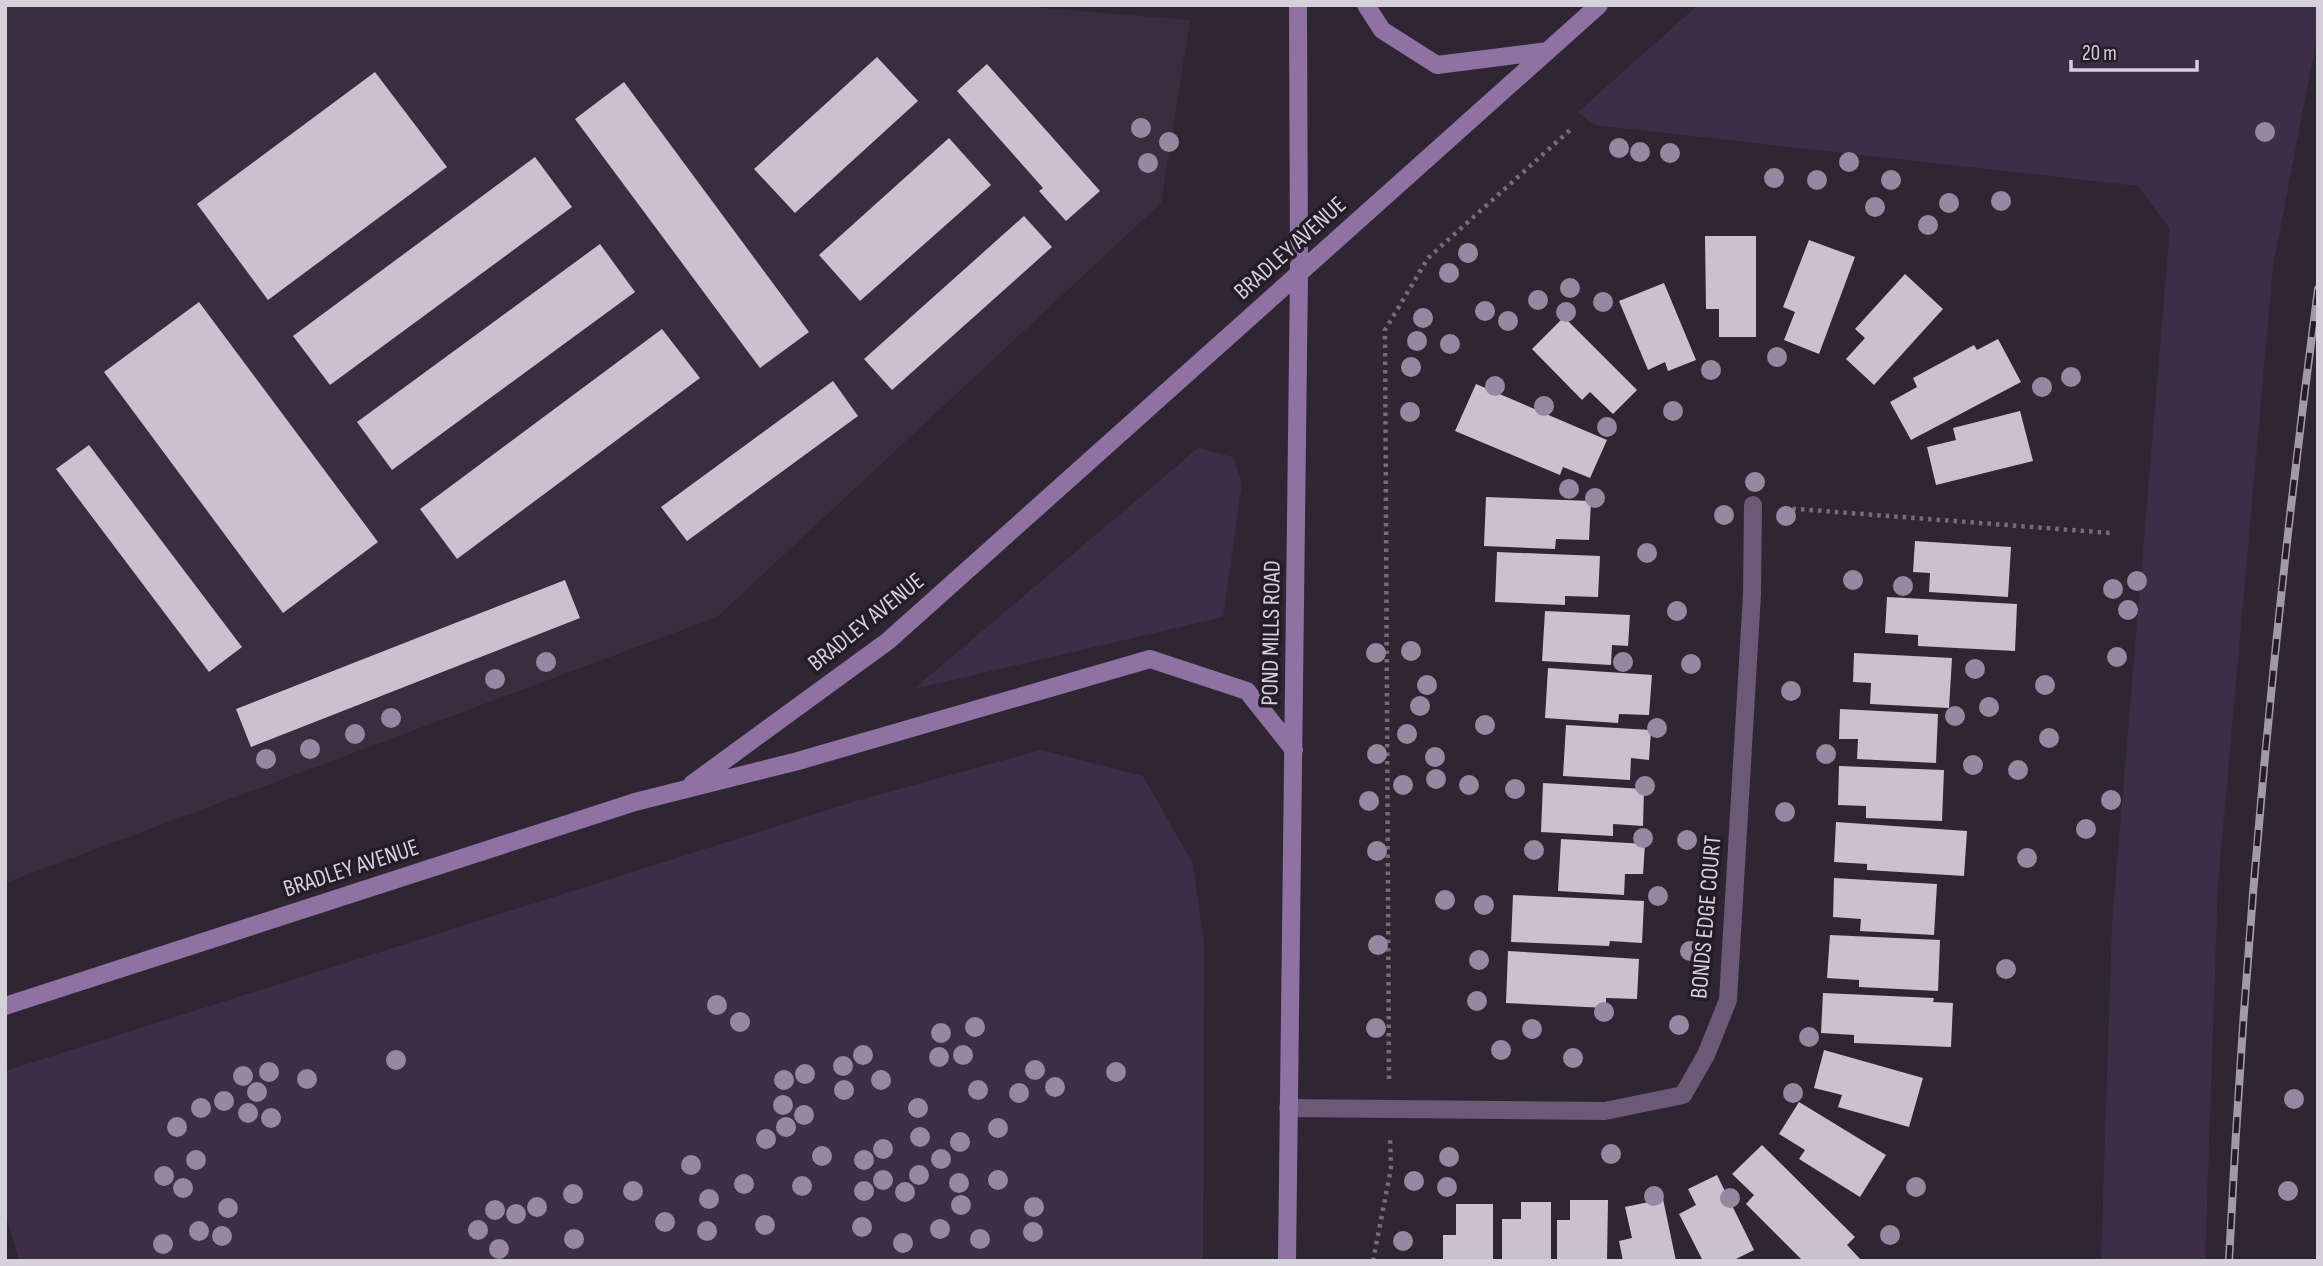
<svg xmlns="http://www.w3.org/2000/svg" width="2323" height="1266" viewBox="0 0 2323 1266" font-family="'Sofia Sans Condensed',sans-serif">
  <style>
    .built { fill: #392e40 }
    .green { fill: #3d2d47 }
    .building { fill: #cac1d0 }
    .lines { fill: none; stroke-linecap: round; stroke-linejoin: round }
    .path { stroke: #726d77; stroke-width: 4.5; stroke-dasharray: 3.5 5; stroke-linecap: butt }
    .street { stroke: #6b5977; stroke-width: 18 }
    .secondary { stroke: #8f72a3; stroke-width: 18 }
    .rail-casing { stroke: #a09ba4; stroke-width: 8 }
    .rail { stroke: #241d29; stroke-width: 5; stroke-dasharray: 16; stroke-linecap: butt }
    .tree { fill: #9688a1 }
    .labels { text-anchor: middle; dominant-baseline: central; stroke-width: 7; stroke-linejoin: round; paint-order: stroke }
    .street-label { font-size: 24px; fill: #d5d1d8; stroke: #241d29 }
  </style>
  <rect width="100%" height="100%" fill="#2e2733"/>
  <path class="built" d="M5,5H1010L1190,20L1161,203L717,617L5,883Z"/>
  <path class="green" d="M1698,5H2318V32L2273,266L2218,884L2205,1261H2101L2112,924L2170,229L2138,186L1594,125L1578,112Z
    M1198,448L1233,457L1242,483L1223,617L914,689Z
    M1041,750L1143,776L1193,864L1204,944L1203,1261H19L5,1210V1071L856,801Z"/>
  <path class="building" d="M877,57L918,101L795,213L754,169Z
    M987,64L1100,191L1066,221L1039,191L1043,188L957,91Z
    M375,72L447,167L268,300L197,204Z
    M624,82L809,332L760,368L575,119Z
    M949,138L991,185L860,301L819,255Z
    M535,157L572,207L330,385L293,336Z
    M1024,216L1052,247L892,390L864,359Z
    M1705,236H1756V337H1719V309H1706Z
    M1809,240L1855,257L1819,354L1784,340L1795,312L1783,307Z
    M600,244L635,292L392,470L357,422Z
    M1905,274L1943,309L1874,385L1846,359L1865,338L1855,329Z
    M1664,283L1696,360L1668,371L1665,362L1648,370L1619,301Z
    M199,302L378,542L283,613L104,372Z
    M1564,317L1637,390L1613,414L1590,392L1582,400L1532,349Z
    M662,329L700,378L457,559L420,509Z
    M1998,339L2021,382L1911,440L1890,402L1917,387L1913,378L1974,345L1977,350Z
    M833,381L858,416L687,541L661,507Z
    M1476,384L1607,440L1590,478L1563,467L1560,475L1455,431Z
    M2020,411L2033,461L1936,485L1927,447L1956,440L1953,428Z
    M89,445L242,647L209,672L56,469Z
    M1486,497L1591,501L1589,540L1556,539L1555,549L1484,546Z
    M1915,541L2011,547L2008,597L1929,592L1930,573L1913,572Z
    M1497,552L1600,556L1598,597L1565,596V605L1495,602Z
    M565,580L580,618L251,747L236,709Z
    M1887,597L2017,604L2015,651L1918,646V635L1885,633Z
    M1545,611L1630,615L1628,646L1612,645L1611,665L1542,661Z
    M1854,653L1952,658L1949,708L1870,704L1871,683L1853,682Z
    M1548,668L1652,675L1649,715L1619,714L1618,723L1545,718Z
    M1840,709L1938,714L1936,763L1857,759L1858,739H1839Z
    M1566,725L1651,730L1649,760L1631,758L1630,780L1563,776Z
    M1839,766L1944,770L1942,821L1866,818V806L1838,805Z
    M1543,783L1644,789L1643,826L1613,824V836L1541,832Z
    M1836,822L1967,831L1964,876L1867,870V864L1834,862Z
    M1561,839L1645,844L1643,874H1625L1624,895L1558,891Z
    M1834,878L1937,884L1934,935L1860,931L1861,919L1833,917Z
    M1513,895L1644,901L1642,943L1610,941L1609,946L1511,942Z
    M1830,935L1940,940L1938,991L1859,987V980L1827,978Z
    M1508,951L1639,959L1637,999L1606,998V1008L1506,1003Z
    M1823,993L1934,998L1933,1002L1953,1003L1951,1047L1854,1043V1035L1821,1033Z
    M1824,1050L1923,1078L1909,1127L1838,1107L1842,1095L1814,1088Z
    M1799,1102L1886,1155L1860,1197L1799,1159L1805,1150L1779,1134Z
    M1762,1145L1855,1237L1847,1245L1862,1261H1803L1746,1204L1754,1195L1732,1174Z
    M1717,1175L1754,1250L1732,1261H1703L1679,1214L1696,1205L1688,1189Z
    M1663,1199L1676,1261H1623L1619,1241L1632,1238L1625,1207Z
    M1570,1200H1608L1607,1261H1557V1220H1570Z
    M1521,1202H1551V1261H1502V1219H1521Z
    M1456,1204H1493V1261H1443V1235H1456Z"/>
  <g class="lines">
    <path class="path" d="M1784,508L2111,533
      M1389,1079L1385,330L1428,258L1570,130
      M1373,1261L1391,1168L1390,1137"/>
    <path class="street" d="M1288,1108L1605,1111L1683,1095L1706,1055L1728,1000L1752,594L1753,505"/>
    <path class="secondary" d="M1366,5L1382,30L1437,65L1548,51
      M692,784L888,641L1599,5
      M5,1006L635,802L798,761L1150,659L1247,691L1294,750
      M1287,1261L1299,273L1298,5"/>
    <defs>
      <path id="rail" d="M2229,1261C2245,935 2275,612 2318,289"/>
    </defs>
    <use href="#rail" class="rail-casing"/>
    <use href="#rail" class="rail"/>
  </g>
  <g class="tree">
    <circle cx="1141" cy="128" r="10"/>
    <circle cx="2265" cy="132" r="10"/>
    <circle cx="1169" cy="142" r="10"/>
    <circle cx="1619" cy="148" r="10"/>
    <circle cx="1640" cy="152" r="10"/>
    <circle cx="1670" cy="153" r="10"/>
    <circle cx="1849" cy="162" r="10"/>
    <circle cx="1148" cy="163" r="10"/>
    <circle cx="1774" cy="178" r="10"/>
    <circle cx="1817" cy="180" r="10"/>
    <circle cx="1891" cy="180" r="10"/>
    <circle cx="2001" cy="201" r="10"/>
    <circle cx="1949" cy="203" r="10"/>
    <circle cx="1875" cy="207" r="10"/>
    <circle cx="1928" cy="225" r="10"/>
    <circle cx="1468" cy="253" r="10"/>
    <circle cx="1449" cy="273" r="10"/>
    <circle cx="1570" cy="288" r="10"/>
    <circle cx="1538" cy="300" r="10"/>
    <circle cx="1603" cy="302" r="10"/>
    <circle cx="1485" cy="311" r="10"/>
    <circle cx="1566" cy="312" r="10"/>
    <circle cx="1423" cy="318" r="10"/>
    <circle cx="1508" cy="321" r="10"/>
    <circle cx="1417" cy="341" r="10"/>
    <circle cx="1450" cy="344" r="10"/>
    <circle cx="1777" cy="357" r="10"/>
    <circle cx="1411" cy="367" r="10"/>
    <circle cx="1711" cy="370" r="10"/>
    <circle cx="2071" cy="377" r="10"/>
    <circle cx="1495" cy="386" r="10"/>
    <circle cx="2042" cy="387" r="10"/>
    <circle cx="1544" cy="406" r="10"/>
    <circle cx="1673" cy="411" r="10"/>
    <circle cx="1410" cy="412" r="10"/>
    <circle cx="1607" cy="427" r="10"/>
    <circle cx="1755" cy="482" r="10"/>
    <circle cx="1569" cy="489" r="10"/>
    <circle cx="1595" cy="498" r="10"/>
    <circle cx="1724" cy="515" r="10"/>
    <circle cx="1786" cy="516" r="10"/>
    <circle cx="1647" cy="553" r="10"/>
    <circle cx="1853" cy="580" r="10"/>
    <circle cx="2137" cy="581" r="10"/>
    <circle cx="1903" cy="586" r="10"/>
    <circle cx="2113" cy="589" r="10"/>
    <circle cx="2128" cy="610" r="10"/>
    <circle cx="1677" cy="611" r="10"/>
    <circle cx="1411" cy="651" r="10"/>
    <circle cx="1376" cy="653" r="10"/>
    <circle cx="2117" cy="657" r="10"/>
    <circle cx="546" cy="662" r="10"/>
    <circle cx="1623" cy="662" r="10"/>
    <circle cx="1691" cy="664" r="10"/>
    <circle cx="1975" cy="669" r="10"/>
    <circle cx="495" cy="679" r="10"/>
    <circle cx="1427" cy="685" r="10"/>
    <circle cx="2045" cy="685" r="10"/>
    <circle cx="1791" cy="691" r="10"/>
    <circle cx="1420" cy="706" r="10"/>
    <circle cx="1989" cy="707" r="10"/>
    <circle cx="1955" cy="716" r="10"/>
    <circle cx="391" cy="718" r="10"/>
    <circle cx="1485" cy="725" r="10"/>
    <circle cx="1657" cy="728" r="10"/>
    <circle cx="355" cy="734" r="10"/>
    <circle cx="1407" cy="734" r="10"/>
    <circle cx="2049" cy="738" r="10"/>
    <circle cx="310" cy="749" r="10"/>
    <circle cx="1377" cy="754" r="10"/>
    <circle cx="1826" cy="754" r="10"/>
    <circle cx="1435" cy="757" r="10"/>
    <circle cx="266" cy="759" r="10"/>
    <circle cx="1973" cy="765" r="10"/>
    <circle cx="2018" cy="770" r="10"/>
    <circle cx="1436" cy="779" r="10"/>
    <circle cx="1403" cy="785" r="10"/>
    <circle cx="1469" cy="785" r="10"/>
    <circle cx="1645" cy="786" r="10"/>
    <circle cx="1515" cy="789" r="10"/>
    <circle cx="2111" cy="800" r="10"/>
    <circle cx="1369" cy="801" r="10"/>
    <circle cx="1785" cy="812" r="10"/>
    <circle cx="2086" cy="829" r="10"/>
    <circle cx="1643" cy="838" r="10"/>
    <circle cx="1687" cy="840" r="10"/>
    <circle cx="1534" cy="850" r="10"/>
    <circle cx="1377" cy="851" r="10"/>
    <circle cx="2027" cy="858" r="10"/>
    <circle cx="1658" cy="896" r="10"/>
    <circle cx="1445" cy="900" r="10"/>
    <circle cx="1484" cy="905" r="10"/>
    <circle cx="1378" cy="945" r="10"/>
    <circle cx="1690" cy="951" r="10"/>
    <circle cx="1479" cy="960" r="10"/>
    <circle cx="2006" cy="969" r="10"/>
    <circle cx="1477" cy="1001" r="10"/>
    <circle cx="717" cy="1005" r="10"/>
    <circle cx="1604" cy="1012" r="10"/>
    <circle cx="740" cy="1022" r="10"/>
    <circle cx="1679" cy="1025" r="10"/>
    <circle cx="975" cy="1027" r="10"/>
    <circle cx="1376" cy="1028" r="10"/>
    <circle cx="1532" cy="1029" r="10"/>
    <circle cx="941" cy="1033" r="10"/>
    <circle cx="1809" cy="1037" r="10"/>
    <circle cx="1501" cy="1050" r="10"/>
    <circle cx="863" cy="1055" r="10"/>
    <circle cx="963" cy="1055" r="10"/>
    <circle cx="939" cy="1057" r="10"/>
    <circle cx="1573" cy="1058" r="10"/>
    <circle cx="396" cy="1060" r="10"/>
    <circle cx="843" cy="1066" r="10"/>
    <circle cx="1035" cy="1070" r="10"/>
    <circle cx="269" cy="1072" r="10"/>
    <circle cx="1116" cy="1072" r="10"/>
    <circle cx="805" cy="1074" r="10"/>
    <circle cx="243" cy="1076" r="10"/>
    <circle cx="307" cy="1079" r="10"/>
    <circle cx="784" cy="1080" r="10"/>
    <circle cx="881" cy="1080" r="10"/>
    <circle cx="1055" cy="1087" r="10"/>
    <circle cx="844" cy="1090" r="10"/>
    <circle cx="978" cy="1090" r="10"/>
    <circle cx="257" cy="1092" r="10"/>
    <circle cx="1019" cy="1093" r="10"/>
    <circle cx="1793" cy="1093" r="10"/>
    <circle cx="2294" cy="1099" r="10"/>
    <circle cx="224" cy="1101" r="10"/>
    <circle cx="783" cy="1105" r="10"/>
    <circle cx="201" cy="1108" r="10"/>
    <circle cx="918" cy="1108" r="10"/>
    <circle cx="248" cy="1113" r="10"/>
    <circle cx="804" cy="1115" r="10"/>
    <circle cx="271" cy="1118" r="10"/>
    <circle cx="177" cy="1127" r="10"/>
    <circle cx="786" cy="1127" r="10"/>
    <circle cx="998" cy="1128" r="10"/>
    <circle cx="920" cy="1137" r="10"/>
    <circle cx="766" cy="1139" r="10"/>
    <circle cx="960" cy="1142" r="10"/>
    <circle cx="883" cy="1149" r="10"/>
    <circle cx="1611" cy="1154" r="10"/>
    <circle cx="822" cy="1156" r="10"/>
    <circle cx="1449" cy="1157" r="10"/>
    <circle cx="941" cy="1159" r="10"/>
    <circle cx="196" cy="1160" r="10"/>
    <circle cx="864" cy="1160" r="10"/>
    <circle cx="691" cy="1165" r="10"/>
    <circle cx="919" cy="1175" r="10"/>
    <circle cx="164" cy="1176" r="10"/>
    <circle cx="883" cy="1180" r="10"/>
    <circle cx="998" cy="1180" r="10"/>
    <circle cx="1414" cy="1181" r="10"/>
    <circle cx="959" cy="1183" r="10"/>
    <circle cx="744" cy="1184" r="10"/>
    <circle cx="802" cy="1186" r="10"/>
    <circle cx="1447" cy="1187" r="10"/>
    <circle cx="1916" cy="1187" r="10"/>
    <circle cx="183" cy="1188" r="10"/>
    <circle cx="633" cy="1191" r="10"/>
    <circle cx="864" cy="1191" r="10"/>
    <circle cx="2288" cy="1191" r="10"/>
    <circle cx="905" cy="1192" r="10"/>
    <circle cx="573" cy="1194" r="10"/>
    <circle cx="1654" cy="1196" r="10"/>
    <circle cx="1730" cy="1198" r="10"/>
    <circle cx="709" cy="1199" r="10"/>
    <circle cx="961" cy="1205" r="10"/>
    <circle cx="537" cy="1207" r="10"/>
    <circle cx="1034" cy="1207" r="10"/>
    <circle cx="228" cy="1208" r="10"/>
    <circle cx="495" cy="1210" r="10"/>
    <circle cx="516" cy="1214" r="10"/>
    <circle cx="665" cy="1222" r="10"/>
    <circle cx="765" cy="1225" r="10"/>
    <circle cx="862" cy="1227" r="10"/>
    <circle cx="940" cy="1229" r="10"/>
    <circle cx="478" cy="1230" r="10"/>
    <circle cx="199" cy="1231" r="10"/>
    <circle cx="707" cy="1231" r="10"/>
    <circle cx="1033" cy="1232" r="10"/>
    <circle cx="1890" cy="1235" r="10"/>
    <circle cx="222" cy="1236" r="10"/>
    <circle cx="574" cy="1239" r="10"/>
    <circle cx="980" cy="1239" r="10"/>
    <circle cx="1403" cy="1241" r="10"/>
    <circle cx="903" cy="1243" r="10"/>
    <circle cx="163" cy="1244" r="10"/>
    <circle cx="499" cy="1249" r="10"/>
  </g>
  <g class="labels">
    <g class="street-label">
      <text transform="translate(1290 248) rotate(-42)">BRADLEY AVENUE</text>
      <text transform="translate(866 622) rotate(-39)">BRADLEY AVENUE</text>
      <text transform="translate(1271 633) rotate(-89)">POND MILLS ROAD</text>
      <text transform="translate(351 868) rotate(-18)">BRADLEY AVENUE</text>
      <text transform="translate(1706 917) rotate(-85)">BONDS EDGE COURT</text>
    </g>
  </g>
  <rect width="2323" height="1266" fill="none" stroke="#d5d1d8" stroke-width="14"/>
  <path d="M2071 60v10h126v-10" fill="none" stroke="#d5d1d8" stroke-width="3.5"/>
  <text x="2082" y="60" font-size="21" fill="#d5d1d8" stroke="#241d29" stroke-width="5" paint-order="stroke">20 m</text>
</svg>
